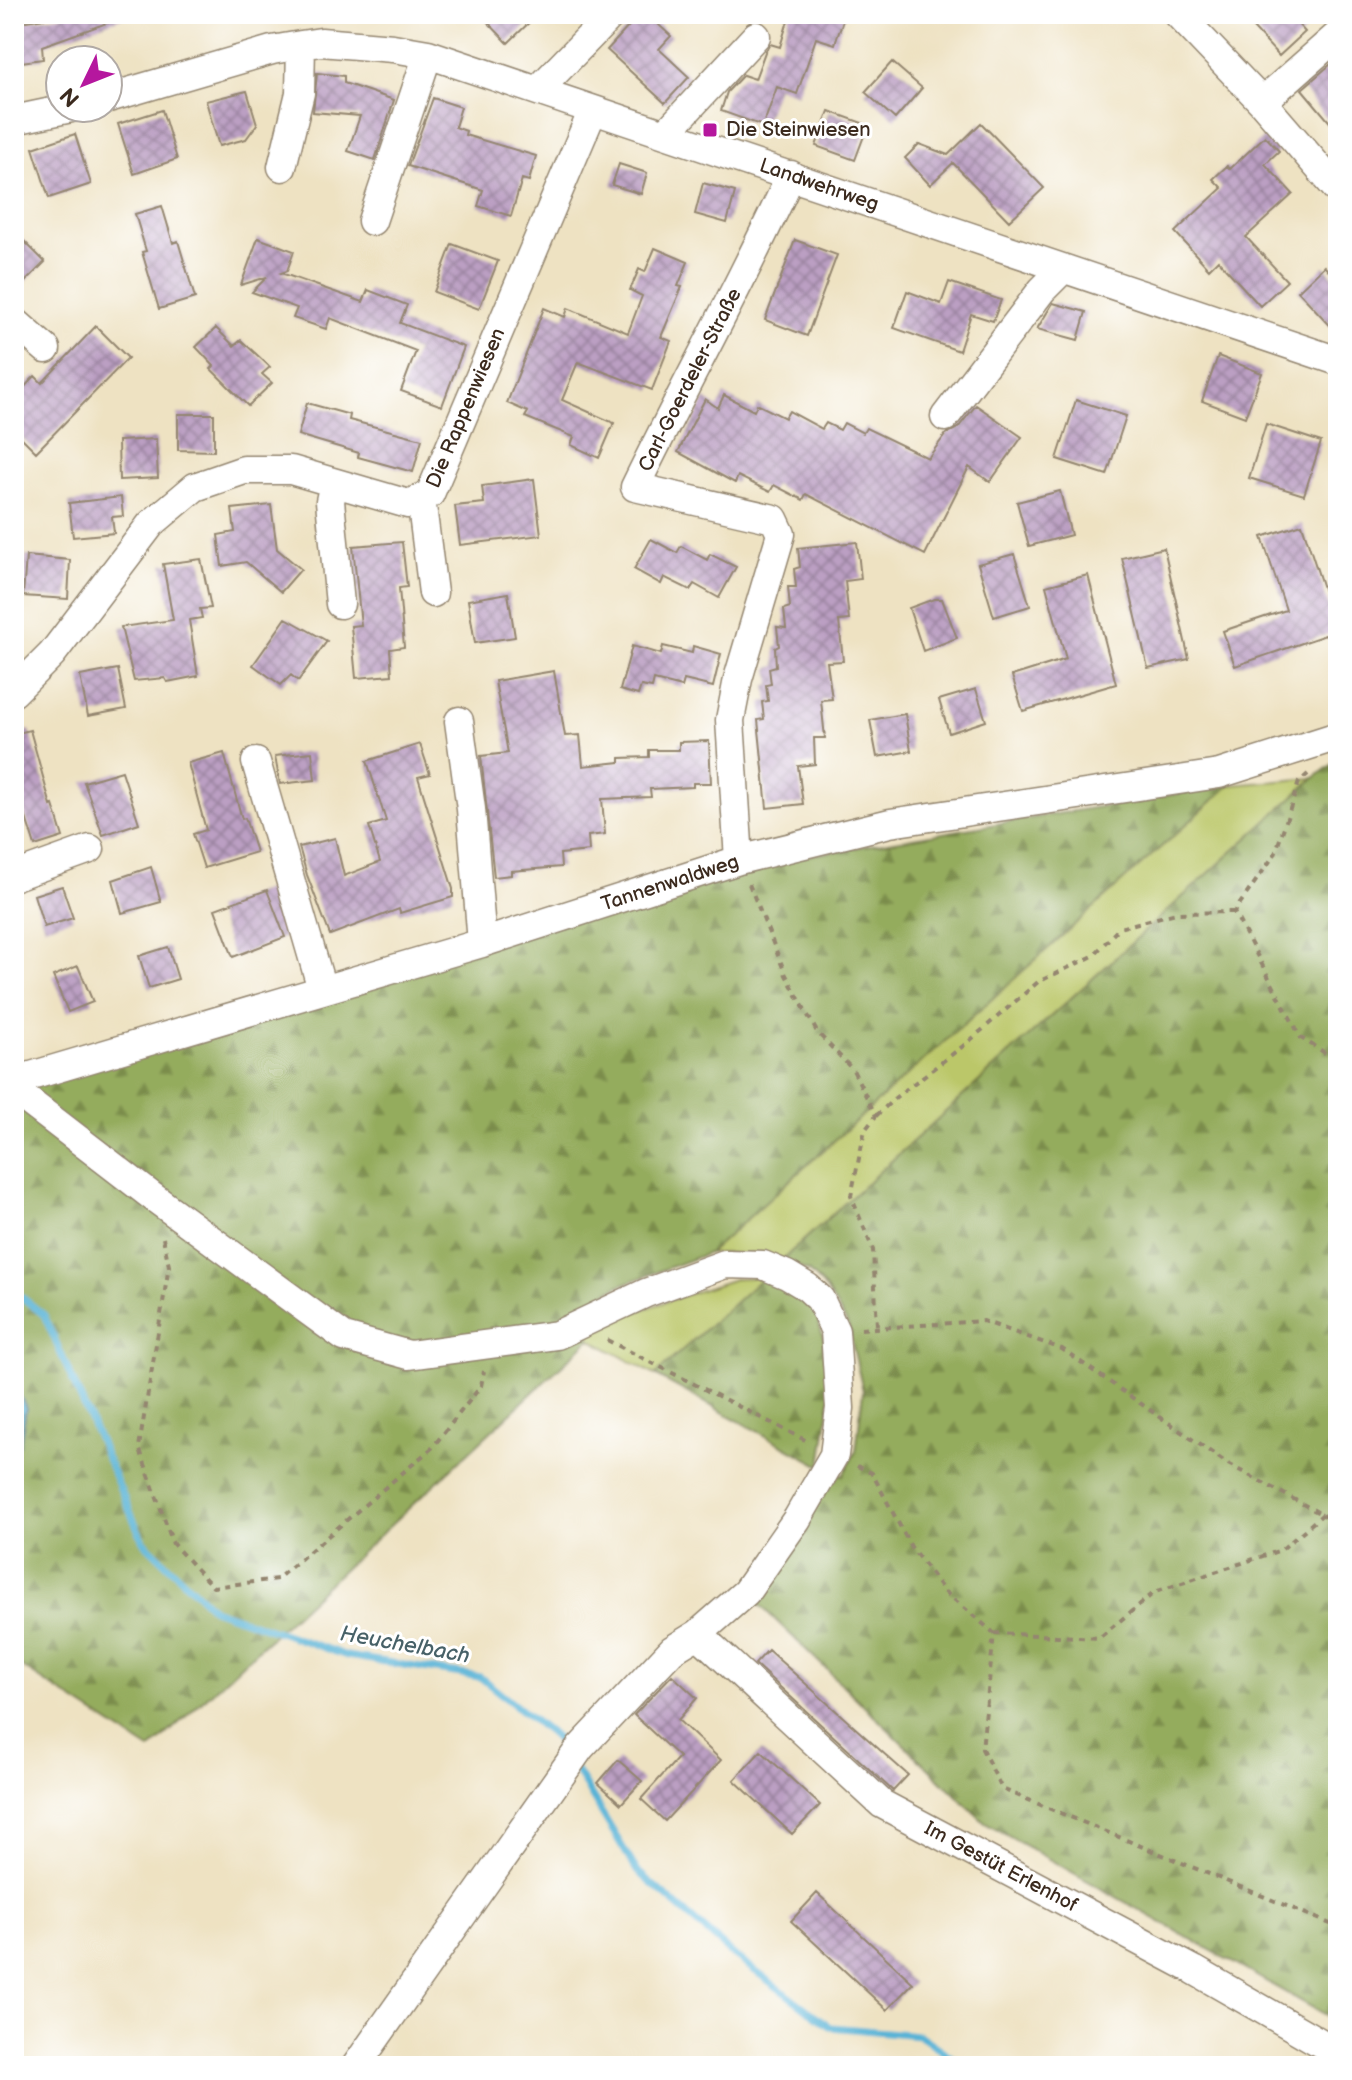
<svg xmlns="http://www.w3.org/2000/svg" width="1352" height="2080" viewBox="0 0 1352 2080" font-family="'Balsamiq Sans',sans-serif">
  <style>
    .grass { fill: #bbc769; stroke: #7b7844; stroke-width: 2 }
    .forest { fill: url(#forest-firs); stroke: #686b3e; stroke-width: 2 }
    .water { fill: url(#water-waves); stroke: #4a6e7a; stroke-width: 2 }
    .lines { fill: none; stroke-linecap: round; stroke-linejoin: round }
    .stream { stroke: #59b3d6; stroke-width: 7 }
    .building { fill: url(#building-cross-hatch) }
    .minor-casing { stroke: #948670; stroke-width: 31 }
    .path { stroke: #948670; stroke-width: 4; stroke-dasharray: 6 6; stroke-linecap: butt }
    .minor { stroke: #fff; stroke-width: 28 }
    .poi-dot { fill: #b5179e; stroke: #fff; stroke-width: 3 }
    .labels { text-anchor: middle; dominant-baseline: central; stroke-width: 6; stroke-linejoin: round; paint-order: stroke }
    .poi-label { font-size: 20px; fill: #3b2a1e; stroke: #fff; text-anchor: start }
    .street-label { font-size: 20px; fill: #3b2a1e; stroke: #fff }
    .water-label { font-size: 22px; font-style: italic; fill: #476168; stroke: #fff }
  </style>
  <defs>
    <pattern id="forest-firs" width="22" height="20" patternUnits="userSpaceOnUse" patternTransform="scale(2)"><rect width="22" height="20" fill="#94ac5d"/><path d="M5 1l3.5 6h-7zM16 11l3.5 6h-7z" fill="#7a8c4c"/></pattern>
    <pattern id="water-waves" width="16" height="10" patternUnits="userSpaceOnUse" patternTransform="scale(2)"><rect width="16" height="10" fill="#59b3d6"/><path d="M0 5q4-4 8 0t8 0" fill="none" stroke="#4b92ad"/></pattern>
    <pattern id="building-cross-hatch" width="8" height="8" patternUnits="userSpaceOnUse" patternTransform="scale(2)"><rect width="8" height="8" fill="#bb9fc3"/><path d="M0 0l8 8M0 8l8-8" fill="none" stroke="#99829e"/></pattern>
  </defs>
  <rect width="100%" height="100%" fill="#fff"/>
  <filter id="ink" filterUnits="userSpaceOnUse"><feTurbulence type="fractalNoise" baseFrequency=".0125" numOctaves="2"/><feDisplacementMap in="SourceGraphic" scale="16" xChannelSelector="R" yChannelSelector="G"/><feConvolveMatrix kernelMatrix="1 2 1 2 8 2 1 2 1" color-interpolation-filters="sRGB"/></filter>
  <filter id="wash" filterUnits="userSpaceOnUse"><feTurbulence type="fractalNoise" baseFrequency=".006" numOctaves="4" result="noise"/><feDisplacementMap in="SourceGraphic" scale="32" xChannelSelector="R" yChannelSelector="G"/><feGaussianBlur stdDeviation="1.8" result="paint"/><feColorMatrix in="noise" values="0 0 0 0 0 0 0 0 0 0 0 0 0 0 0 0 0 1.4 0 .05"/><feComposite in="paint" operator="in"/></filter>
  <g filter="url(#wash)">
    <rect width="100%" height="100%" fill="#eee2c2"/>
    <path class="grass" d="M1314,778L781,1261L753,1254L709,1253L1230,785Z
      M763,1277L655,1375L590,1339L587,1328L737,1278Z"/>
    <path class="forest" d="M1338,760V2022L985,1823L758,1603L836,1473L843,1475L856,1451L863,1391L848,1325L826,1289L808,1271L781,1261L1314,778Z
      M1230,785L709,1253L618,1286L583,1305L590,1339L150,1750L14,1662V1450L20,1445L26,1409L14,1382V1089L763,863Z
      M763,1277L801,1295L817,1317L834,1372L821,1466L655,1375Z"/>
    <path class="water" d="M14,1382L26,1408L20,1445L14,1450Z"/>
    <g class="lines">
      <path class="stream" d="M14,1291L44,1315L143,1541L213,1609L347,1656L480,1677L557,1739L567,1756
        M574,1767L637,1871L736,1957L831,2027L919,2035L964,2066"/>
    </g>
    <g id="blocks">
      <path class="building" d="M68,14H123L124,17L42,46L43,59L14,63V23Z
        M480,14H538L508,43Z
        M640,14H647L671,36L659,49L689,77L665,103L607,50Z
        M790,14H845L835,44L816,38L797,94L777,87L763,126L721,111L727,92L743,75L755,79L765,52L770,44L780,47Z
        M1240,14H1289L1305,32L1279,56Z
        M1338,58V132L1302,89Z
        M892,62L922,88L895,119L865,92Z
        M317,73L344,76V83L394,100L375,160L348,151L360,116L313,112Z
        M247,91L257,124L246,139L219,146L206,101Z
        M433,98L461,107L455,127L466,131L465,135L536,156L529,181L522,179L511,216L478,206L483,190L408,166Z
        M162,110L177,159L134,174L118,124Z
        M829,111L868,125L855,160L816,146Z
        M981,123L1044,188L1009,221L953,163L930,185L905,158L919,144L948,155Z
        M75,134L91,184L49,198L33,148Z
        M1265,136L1279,151L1265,164L1293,194L1246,237L1287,281L1260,306L1218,260L1209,269L1175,232L1222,188L1213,179L1227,166L1230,169Z
        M619,164L647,173L641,194L612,185Z
        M703,183L735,192L727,223L695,214Z
        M162,206L173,243L178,241L195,298L159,309L142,252L146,251L135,214Z
        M14,231L45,262L14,293Z
        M258,238L294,251L287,271L281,273L363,302L368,290L407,305L400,323L464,347L442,406L401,391L416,351L330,318L326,329L293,318L297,308L252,292L267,277L241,285Z
        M795,240L837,255L807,336L765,320Z
        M452,244L498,261L479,309L434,292Z
        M655,248L688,262L678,286L682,287L661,337L671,341L652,390L578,362L562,400L614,423L599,458L571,445L574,437L525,417L528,412L507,403L544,308L565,317L568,308L628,333L642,296L630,290L639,269L645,272Z
        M1324,266L1338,281V334L1298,291Z
        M949,282L1001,300L993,321L971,314L959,351L894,328L907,291L941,304Z
        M1053,303L1086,312L1078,340L1037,329Z
        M96,326L128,358L36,452L14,430V398L35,376L42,383Z
        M216,328L234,346L241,340L270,367L262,374L272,383L248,406L211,369L214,366L196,347Z
        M1218,356L1262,373L1245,417L1202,401Z
        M724,395L754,411L757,404L785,418L789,411L822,429L826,423L840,430L844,423L863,433L866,428L928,458L946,434L958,428L976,405L1022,437L990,482L969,467L925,555L806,494L803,500L774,485L770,492L738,476L735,483L678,452L705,399L718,408Z
        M1076,400L1126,416L1107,475L1057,459Z
        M307,403L350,415L349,420L422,439L413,472L358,457L359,453L298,435Z
        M178,414H214V451L178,450Z
        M1266,424L1321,442L1304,495L1249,478Z
        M156,439L158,478L119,480L118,441Z
        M534,479L541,535L460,545L455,506L484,503L482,486Z
        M1060,491L1071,535L1029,546L1017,502Z
        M121,497L123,516L112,517L114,533L73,537L69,503Z
        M271,505L277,549L301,569L281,592L246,562L222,566L218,535L235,532L232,509Z
        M1302,524L1337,631L1235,666L1223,631L1286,610L1262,537Z
        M651,539L677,553L681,546L707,560L710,554L736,567L719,598L694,584L690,590L664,577L661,584L634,569Z
        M402,542L407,587L399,588L404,647L390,649L392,675L356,678L351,626L361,625L353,546Z
        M857,542L861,579L845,581L849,620L839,621L843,661L827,662L832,699L821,700L825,738H814L815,764L798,766L803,804L767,808L758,720L764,719L762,702L768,701L766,685L771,684L769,668L776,666L775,648L779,646L777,627L786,628L784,609L790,607L788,587H796L794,569L800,567L798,548Z
        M1164,548L1189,659L1148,668L1122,558Z
        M1014,554L1030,606L994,617L978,564Z
        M26,556L70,560L68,599L23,596Z
        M201,559L211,608L200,609L202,618L189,620L198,676L167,682L165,678L134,681L121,627L173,620L163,564Z
        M1088,575L1116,684L1023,711L1012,676L1066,659L1046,586Z
        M508,593L515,637L475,643L468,600Z
        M934,599H942L957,638L923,651L909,608Z
        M286,618L327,641L298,681L291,675L281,685L253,665Z
        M632,646L661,654L663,646L692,653L693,646L721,654L713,687L684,680L682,687L654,680L652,688L641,686L638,695L620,690Z
        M118,669L126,709L88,716L80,676Z
        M554,671L565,736L580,735L583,766L620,762V758L649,757V750H679V742L709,741L711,783H693V787L650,789L651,797L602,799L605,834L588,836L589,851L560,854L561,867L511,871V875L494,877L481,756L508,753L495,681Z
        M976,689L986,721L949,733L939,700Z
        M905,714L911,751L877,757L870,720Z
        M30,730L51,806L53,805L63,837L35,846L14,780V734Z
        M420,744L430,774L418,777L453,889V897L400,913L399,909L330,935L307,875L299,847L335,838L344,876L380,862L369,826L386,821L367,761Z
        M312,752L315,780L280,784L275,756Z
        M224,753L242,819L245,818L256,852L204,868L193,834L206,830L188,763Z
        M122,771L139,823L103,835L84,782Z
        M151,867L161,902L122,913L113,880Z
        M62,886L73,918L44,927L34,895Z
        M267,890L285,937L233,957L215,909Z
        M168,947L178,979L149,988L139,956Z
        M78,966L93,1002L68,1012L53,976Z
        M768,1650L908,1775L893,1791L755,1664Z
        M672,1675L697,1698L678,1720L721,1760L665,1821L641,1799L679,1757L634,1715Z
        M761,1751L820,1805L792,1834L734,1780Z
        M618,1760L642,1781L621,1804L598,1783Z
        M817,1893L913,1983L887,2010L791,1921Z"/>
    </g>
  </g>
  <g filter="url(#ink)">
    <use href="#blocks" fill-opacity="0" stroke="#948670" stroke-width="2"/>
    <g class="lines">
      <defs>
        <path id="minor" d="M1178,14L1262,102L1338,190
          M538,90L612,14
          M108,98L272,50L301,45L321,42L393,48L428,54L1338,361
          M1262,102L1338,35
          M14,120L71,108
          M665,134L756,36
          M282,167L300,93L301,45
          M372,221L428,54
          M14,321L46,349
          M945,417L1042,290L1062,270
          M334,483L330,501L340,604
          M421,498L433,593
          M14,692L52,654L151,524L195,487L244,470H291L408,504L430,494L593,110
          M459,721L471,809L482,943
          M256,762L322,989
          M739,860L730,720L738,679L781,534L774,519L635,487C686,382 743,281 791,175
          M14,872L15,876L90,849
          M14,1081L482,943L739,860L890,823L1219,774L1338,736
          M14,1090L153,1197L344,1337L409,1355L557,1335L646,1293L725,1264L763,1265L787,1275L807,1287L820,1299L835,1331L840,1408L834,1455L797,1519L746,1592L698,1634
          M356,2066L580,1748L672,1650L698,1634L882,1804L1194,1970L1338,2053"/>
      </defs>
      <use href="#minor" class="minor-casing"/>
      <path class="path" d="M1308,774L1299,782L1275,854L1234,912L1301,1038L1338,1061
        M749,884L786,975L817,1032L853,1070L876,1116L865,1130L851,1196L873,1250L877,1327
        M876,1116L896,1097L967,1043L1038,982L1093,956L1119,928L1176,913L1234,912
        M163,1238L169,1266L139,1447L173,1544L213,1587L277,1579L432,1448L481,1386L484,1371
        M861,1329L983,1321L1062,1349L1228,1464L1338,1523
        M607,1340L809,1442
        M857,1466L872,1473L911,1547L944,1591L994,1633L982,1749L1002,1789L1338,1927
        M994,1633L1099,1638L1155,1592L1281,1550L1323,1514"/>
      <use href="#minor" class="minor"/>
    </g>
  </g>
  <rect class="poi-dot" x="702" y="122" width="16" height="16" rx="4"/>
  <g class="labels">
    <g class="poi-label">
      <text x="726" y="130">Die Steinwiesen</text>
    </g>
    <g class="street-label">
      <text transform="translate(819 185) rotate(19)">Landwehrweg</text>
      <text transform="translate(690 380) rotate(-63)">Carl-Goerdeler-Straße</text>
      <text transform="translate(466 408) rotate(-67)">Die Rappenwiesen</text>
      <text transform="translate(670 883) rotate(-18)">Tannenwaldweg</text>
      <text transform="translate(1001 1867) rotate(28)">Im Gestüt Erlenhof</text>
    </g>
    <g class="water-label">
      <text transform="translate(405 1645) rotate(10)">Heuchelbach</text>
    </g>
  </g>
  <rect width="1352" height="2080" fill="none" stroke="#fff" stroke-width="48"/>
  <g transform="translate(84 84) rotate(227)"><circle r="38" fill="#ffffff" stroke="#b1aaa5" stroke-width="2"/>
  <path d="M0-6L14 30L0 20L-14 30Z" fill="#b5179e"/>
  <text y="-12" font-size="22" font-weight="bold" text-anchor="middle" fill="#3b2a1e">N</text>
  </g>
</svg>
